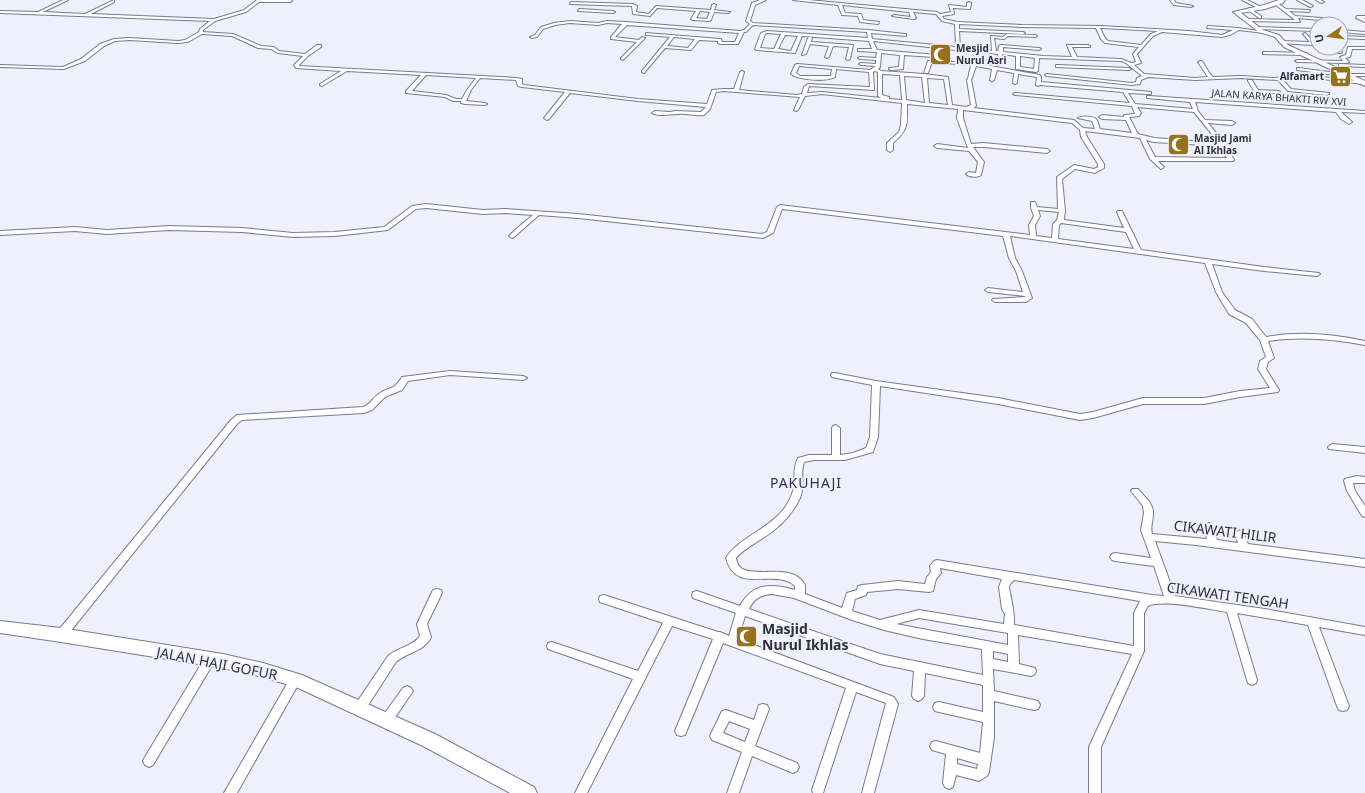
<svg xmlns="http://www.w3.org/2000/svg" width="1365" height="793" viewBox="0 0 1365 793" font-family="'Noto Sans',sans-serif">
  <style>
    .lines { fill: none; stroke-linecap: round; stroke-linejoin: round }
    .street-casing { stroke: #787894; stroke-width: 2 }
    .secondary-casing { stroke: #787894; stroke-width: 2 }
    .street { fill: #fff; fill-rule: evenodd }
    .secondary { fill: #fff; fill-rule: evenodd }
    .labels { text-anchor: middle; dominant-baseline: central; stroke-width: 4; stroke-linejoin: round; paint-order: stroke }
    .far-poi-label { font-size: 10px; font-weight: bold; fill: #30303c; stroke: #f0f0fd; text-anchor: start }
    .far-street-label { font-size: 10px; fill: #30303c; stroke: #f0f0fd }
    .quarter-label { font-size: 14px; letter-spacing: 1px; fill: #313149; stroke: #f0f0fd }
    .near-street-label { font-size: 14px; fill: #30303c; stroke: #f0f0fd }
    .near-poi-label { font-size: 14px; font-weight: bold; fill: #30303c; stroke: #f0f0fd; text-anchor: start }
  </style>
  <rect width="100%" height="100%" fill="#f0f0fd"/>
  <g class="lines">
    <defs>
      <path id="street" d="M63,0H68L43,12L85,14L114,0V2L91,14L214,19L244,10L257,0H291L292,1L290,2H259L246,12L215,21L203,30V32L233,34L261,46L274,47L279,51L305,54L317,45H321V47L308,56L299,65V66L517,78L522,79V84L524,85L638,99L707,104L712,90L723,89H734L740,72L742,71L744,72L739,90L797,95L802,94L804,87L808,84L870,87L869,72L836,69L835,77C827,82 798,80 791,74L795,65L797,64L870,70L876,66L861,65L859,64L861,63L876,64V60L860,59L858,58L860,57L876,58L877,52L858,51V49H872L869,41L802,36L795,53L757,50L755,49L761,33L767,31L868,38L867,32L753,25L746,32H744L738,44H720L718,43V41L699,40L691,50L665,48L644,73L642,72V71L670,37L647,35H646V33L720,39H721L722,42H735L739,33L627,25L615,37L639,40L642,37L645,38L623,60L621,59V58L637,42L611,39V37L622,24L607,23L598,25L570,23L555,25L543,29L537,37L532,38L530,37L535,35L541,27L554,23L570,21L598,23L607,21L626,22L740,31L744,30L750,24L746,21L752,3L760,0H766L755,5L750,21L753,23L868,30L905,34H906V36L871,33L872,39L956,47L955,24L942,21L936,14L913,12L916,18L914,19L892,16L894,15L911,17L909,12L842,5L845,13L861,14L863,20L879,22L878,24L860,22L858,16L842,15L838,5L793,0H808L937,12L940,14L951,12L949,5L967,7V3L969,2L971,3L970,9L953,8L954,14L942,16L944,19L957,22L1022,25L1102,26L1189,31L1222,35L1233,30L1207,28L1208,26L1238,28L1266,32L1264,33L1239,30L1230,35L1222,37L1162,32L1153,36L1137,54L1141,63L1134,65L1144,74L1195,78L1208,77L1198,62L1200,61H1202L1210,74L1213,77L1241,76L1274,78L1306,75L1365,82V83L1363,84L1306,77L1283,80L1291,89L1329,93V94L1327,95L1288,91L1278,80L1241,78L1195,80L1148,77L1141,80L1140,84L1132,85L1047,76L1045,75L1047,74L1132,83L1136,82L1137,78L1142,76L1126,63L1121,61L1039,58L1038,71L1036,72L1016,69V56L1002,54L1001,64L999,65L974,61L975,52L873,41L877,50L950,56V57L948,58L904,55L903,69L891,70L889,69V68L899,67L900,55L881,53L880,67L878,69L881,71L924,74L948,77L952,105L966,107L971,105L967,80L968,79L971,65L932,62L928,73H924L928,61L974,63L1040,75L1041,77V82L1151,92V94H1149L1128,93L1135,104L1193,109L1190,102L1147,98V96H1149L1365,111V113L1341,112L1352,122L1349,124L1341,119L1336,112L1195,102L1198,111L1205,120L1232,121L1235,123L1232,125L1208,123L1225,144L1234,160L1233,161H1158L1164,167L1161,169L1150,159L1140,138L1085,131L1087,137L1104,164V168L1095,173L1075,169L1062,179L1065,211L1064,220L1124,228L1117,212L1118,211H1122L1141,250L1264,267L1319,273L1320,274L1317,276L1264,271L1212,264L1222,292L1235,310L1252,319L1266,337C1299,331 1332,334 1365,341V345C1333,339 1300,336 1268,341L1274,358L1268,362L1266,369L1279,390L1278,392L1240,397L1204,404H1143L1093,418L1080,420L998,404L880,386L878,437L873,452L845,460H814L804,462C800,474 805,486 800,498C792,515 779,528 763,538C754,544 743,550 736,558C737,564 740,569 745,570C763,576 794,564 805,585V594L842,608L847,593L857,590L858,586L862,585L898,581L925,584L927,577L931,572L930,566L934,561L937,560L1152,595L1164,596L1154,566L1115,561L1112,560L1110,557L1112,554L1115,553L1151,558L1141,530L1144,513L1143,506L1131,491L1132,489H1138C1144,496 1154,504 1153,514C1153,521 1150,527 1152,534L1207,539L1204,526L1206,524L1209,523L1212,524L1217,540L1238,543L1235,534L1237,532L1240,530L1243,532L1248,544L1365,559V567L1196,545L1155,541L1175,596L1265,609L1365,627V635L1319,627L1349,706L1347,710L1343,711L1339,710L1337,706L1308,625L1237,613L1257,680L1256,683L1252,685L1248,683L1247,680L1227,612C1207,609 1165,599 1148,606L1144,613V651L1101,747V793H1089V747L1132,654L1018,635L1019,664L1035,668L1036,671L1035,674L1031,676L993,669L994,691L1034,700L1038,701L1040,705L1038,709L1034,710L994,701V737L989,772L987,776L979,781L956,775L953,787L949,789L945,787L943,783L946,754L932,750L930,746L932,742L936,741L980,753L983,722L939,712L935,711L933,707L935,703L939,702L983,712V685L925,673L924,696L922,699L918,701L914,699L912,696L914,671L880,664L745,616L738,639L894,697L898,704L874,793H862L886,703L856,692L824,790L823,793H813L812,790L846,688L723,643L685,735L681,736L677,735L675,731L713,639L672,626L587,793H575L633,679L548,649L547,646L548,643L552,642L638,671L663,623L600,602L599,599L600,596L604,595L718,632H720L729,636L736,613L693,598L692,595L693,592L697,591L740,606C752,583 772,583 795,590V586C774,567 736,596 726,558C737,539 767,530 783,510C787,505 791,498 793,491C796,480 792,469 798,458L809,455H832V428L833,426L836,425L840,428V455L853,453L866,448L870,437L872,385L832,377L831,375L832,373H835L876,381L998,398L1080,414L1093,412L1143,398H1204L1240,391L1270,388L1258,369L1260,361L1266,357L1260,340L1246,323L1229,314L1220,299L1216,292L1205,263L1010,236L1015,258L1022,271L1032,298L1026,302H995L992,300L993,299L1025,297V296L988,292L985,290L988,288L1023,292L1016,271L1009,258L1003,236L782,209L773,233L763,238L578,218L539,215L514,237L512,238L509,236L516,229L533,215L506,213L483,214L426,208L416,209L388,230L335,236L293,237L242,232L169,230L107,234L75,231L0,235V231L75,227L107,230L169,226L242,228L293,233L335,232L384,227L412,206L426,204L483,210L506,209L578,214L762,234L767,232L777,207L780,205L1030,235L1029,225L1034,216L1031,208V202H1035L1037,207L1058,209L1057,177L1074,165L1094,169L1098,167V164L1081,137L1080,130L1072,123L963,110V118L971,144L983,143L1047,149L1050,151L1047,153L984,147H973L984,162L981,175C978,178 969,177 966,174L969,172L976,173L978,162L969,151L937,148L934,146L937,144L968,148L957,118L958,109L907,104C907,124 909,129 893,143V150L890,152L887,150V143L899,132L901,125L902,103L822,94L805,96L798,110L796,111L794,110L800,97L723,91L716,92L710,109L704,115C695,116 686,113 678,114C669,114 660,117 652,113L655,111L670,112L676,111L701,112L706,107L638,101L570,93L549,119L547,120L544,118L565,92L522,87L518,86L516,80L480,78L471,90L466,101L485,103L487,104L485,105L465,104L461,103V101H453L445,97L406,93V91L421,75L347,71L322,86L320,85V84L341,71L296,68L294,65L303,56L278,53L271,49L258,48L232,36L202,34L188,42L178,43L130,40L115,41L104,46L85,61L64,69L0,67V65L63,67L81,59L100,44L114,39L130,38L178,41L185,40L199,32L200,29L210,21L0,13V11L38,12ZM959,24L1022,27L1096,28L1101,39L1105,43L1139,47L1133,54L1136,62L1131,63L1121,59L1077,57L1072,47H1090V46L1088,45H1067L1072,57L1043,56L1003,52V47L1039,50L1041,49L1039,48L1001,45L999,46L998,51H996L994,38L1004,39L1008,36L1036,37L1037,36L1035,35L1007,34L1003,37L991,36L992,51L960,48L959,31L1023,34L1025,33L1023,32L959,29ZM1100,28H1102L1158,31L1151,34L1141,45L1108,41L1105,38ZM767,33L781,34L774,49L760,48L765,34ZM785,35L798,36L791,51L778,49ZM674,37L695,39L688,48L667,46ZM979,52L998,54L997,62L978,59ZM1020,56L1035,58L1034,69L1020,67ZM799,66L832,69L831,76H800L796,73ZM976,66L992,69L990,80L992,81L994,80L997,70L1014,73L1013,83L1015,84L1017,83L1018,74L1037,77L1036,85L1038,86L1040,85L1123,92L1130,103L1015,93L1013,94L1015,95L1132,106L1135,114L1124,115V117L1102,115L1099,117L1102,119L1126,120L1132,133L1100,129C1099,127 1098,121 1096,119C1093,116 1082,116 1078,118L1092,121L1095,129L1083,128L1074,120L973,108L976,106L971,79L972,78ZM875,71L878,72V96L881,98L822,92L807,93L809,86L874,90L873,72ZM882,74L900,75L902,99L903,100L889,99V97L882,95ZM426,75L476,78L467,90L462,99H456L446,95L412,91ZM904,76L922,77L925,103L906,100ZM927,78L944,79L948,105L929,103ZM1137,107L1194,112L1219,143L1154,138L1138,134L1129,117L1139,116L1141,113ZM1146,140L1154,142L1221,146L1227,158L1155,157ZM1038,210L1059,212L1057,220L1053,224L1052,238L1036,236L1035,225L1040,216ZM1061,223L1126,232L1134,249L1058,239L1059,225ZM940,568L1002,579L999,587L1002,609L1005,614L1004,624L919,610L880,620L852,611L855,599L866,595L867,592L898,589L929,592L933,591L936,579L941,573ZM1014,580L1140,601L1134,613V646L1014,625C1015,612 1011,600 1009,587L1010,584ZM772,594L794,598L852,620L884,630L923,639L982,649L983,675L880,654L749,609C754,599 760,595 772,594ZM919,618L1008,633V645L896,624ZM993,651L1008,654V662L993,659ZM957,758L978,764L977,769L957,764Z
        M1170,0H1174L1176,3L1193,6L1191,7L1174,5Z
        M1242,0H1247L1263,8L1260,9Z
        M1297,0H1302L1313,6L1310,7Z
        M1316,0H1321L1324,2L1321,3Z
        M571,2L633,4L637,6L636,12L649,14L656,6L711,10L712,5L714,4L716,5L714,10L730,12L728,13L714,12L711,20L709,21L693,20L691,19L696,11L657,8L650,16L633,14L632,6L570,4ZM700,11L710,12L707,19L696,18Z
        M1277,3L1286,9L1310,10L1309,12L1289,11L1295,16L1322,18L1328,24H1324L1320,20L1298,18L1300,22L1248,21L1246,20L1248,19L1295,20L1276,5Z
        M1249,8L1261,16V18H1259L1248,10Z
        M579,9L613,11L615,12L613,13L578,11Z
        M1357,16H1365V18H1363L1365,19V22L1356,18Z
        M1258,27L1317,29V31L1257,29Z
        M1341,30L1365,32V34L1341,32Z
        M1305,33L1315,43H1317V48H1320L1321,50L1337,51L1336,48H1340L1342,52L1340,53L1320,52L1312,45L1281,43L1279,42L1281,41L1310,42L1303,34Z
        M1341,36L1365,37V39L1341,38Z
        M810,37L812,38L811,42L853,45L850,59L848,60L846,59L849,47L833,46L829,57L827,58L825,57L829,46L810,44L806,54L802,55L808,38Z
        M1348,47H1365V49H1352L1350,57L1345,58L1349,62L1347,63L1297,62L1295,61L1297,60L1343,61L1340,57L1346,55Z
        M1265,52L1306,53L1308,54L1306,55L1263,54V52Z
        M1339,64L1365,65V67L1341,66H1339Z
        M1058,65L1129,68L1131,69L1129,70L1056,67V65Z
        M1299,68L1344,74H1365V76H1344L1297,70V68Z
        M1248,80H1252L1258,90L1278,91L1280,92L1278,93L1255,92L1248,81Z
        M450,371L523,376L527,378L523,380L450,375L408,381L402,390L385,397L372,410L364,413L242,420L237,424L65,638L61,639L57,638L56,635L57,632L231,420L237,415L363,407C370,405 373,397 380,393C391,386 393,391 402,377Z
        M1332,444L1365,447V453L1329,449L1328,447Z
        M1357,476L1365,477V483H1353L1355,491L1365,506V517L1362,516L1347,491L1344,481L1345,479Z
        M437,589L441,590L442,593L427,624L431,637C424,652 407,652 396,662L363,713L359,714L355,713L353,709L355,705L388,656C398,647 412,647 420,636L417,624L433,590Z
        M210,654L214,656L215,659L214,662L153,765L149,767L145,765L143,761L145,757L206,656Z
        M295,675L299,677L300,680L299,683L237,793H224L291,677Z
        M407,686L411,688L413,691L411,694L390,725L386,726L382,725L380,721L382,717L403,688Z
        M763,704L767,705L769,709L755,746L797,763L799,767L797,771L793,773L752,756L739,793H727L742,752L712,740L710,736L722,711L726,710L754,720L759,705ZM729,721L750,729L745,742L723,733Z"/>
      <path id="secondary" d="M1279,0H1285L1283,3L1265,9L1241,13L1263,30L1279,35L1288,45L1365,81V86L1284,47L1275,37L1259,32L1233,12L1264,5Z
        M0,621L61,628L223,654L263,663L302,675L435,734L534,787L537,793H510L423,746L298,688L263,677L223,668L61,642L0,633Z"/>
    </defs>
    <use href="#street" class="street-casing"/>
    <use href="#secondary" class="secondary-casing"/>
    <use href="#street" class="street"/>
    <use href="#secondary" class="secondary"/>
  </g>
  <defs>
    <symbol id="mosque-square" viewBox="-11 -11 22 22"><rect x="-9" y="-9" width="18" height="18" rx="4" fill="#96721c" stroke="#f0f0fd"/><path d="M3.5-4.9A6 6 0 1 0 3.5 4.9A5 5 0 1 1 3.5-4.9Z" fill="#fff"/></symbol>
    <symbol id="supermarket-square" viewBox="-11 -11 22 22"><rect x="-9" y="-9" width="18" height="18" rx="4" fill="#96721c" stroke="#f0f0fd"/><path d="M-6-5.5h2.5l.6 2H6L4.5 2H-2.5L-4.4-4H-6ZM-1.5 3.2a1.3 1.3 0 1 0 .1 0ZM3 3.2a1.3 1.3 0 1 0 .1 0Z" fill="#fff"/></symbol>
  </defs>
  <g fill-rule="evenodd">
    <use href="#mosque-square" x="928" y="42" width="25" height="25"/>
    <use href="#supermarket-square" x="1328" y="64" width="25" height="25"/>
    <use href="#mosque-square" x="1166" y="132" width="25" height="25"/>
    <use href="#mosque-square" x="734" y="624" width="25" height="25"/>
  </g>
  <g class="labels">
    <g class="far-poi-label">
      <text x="956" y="48">Mesjid<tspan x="956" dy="12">Nurul Asri</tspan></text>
      <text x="1324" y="76" text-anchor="end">Alfamart</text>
      <text x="1194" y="138">Masjid Jami<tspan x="1194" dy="12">Al Ikhlas</tspan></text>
    </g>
    <g class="far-street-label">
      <text transform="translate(1279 97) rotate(4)">JALAN KARYA BHAKTI RW XVI</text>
    </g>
    <g class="quarter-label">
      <text x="806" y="482">PAKUHAJI</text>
    </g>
    <g class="near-street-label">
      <text transform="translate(1225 531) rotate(7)">CIKAWATI HILIR</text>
      <text transform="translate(1228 595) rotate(8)">CIKAWATI TENGAH</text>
      <text transform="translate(217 663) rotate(11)">JALAN HAJI GOFUR</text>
    </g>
    <g class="near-poi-label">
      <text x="762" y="628">Masjid<tspan x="762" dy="16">Nurul Ikhlas</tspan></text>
    </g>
  </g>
  <g transform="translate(1329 36) rotate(257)"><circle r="19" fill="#f0f0fd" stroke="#a3a3b0"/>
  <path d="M0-3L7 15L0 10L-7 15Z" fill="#96721c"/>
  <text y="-6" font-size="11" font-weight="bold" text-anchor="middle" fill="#30303c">U</text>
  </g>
</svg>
